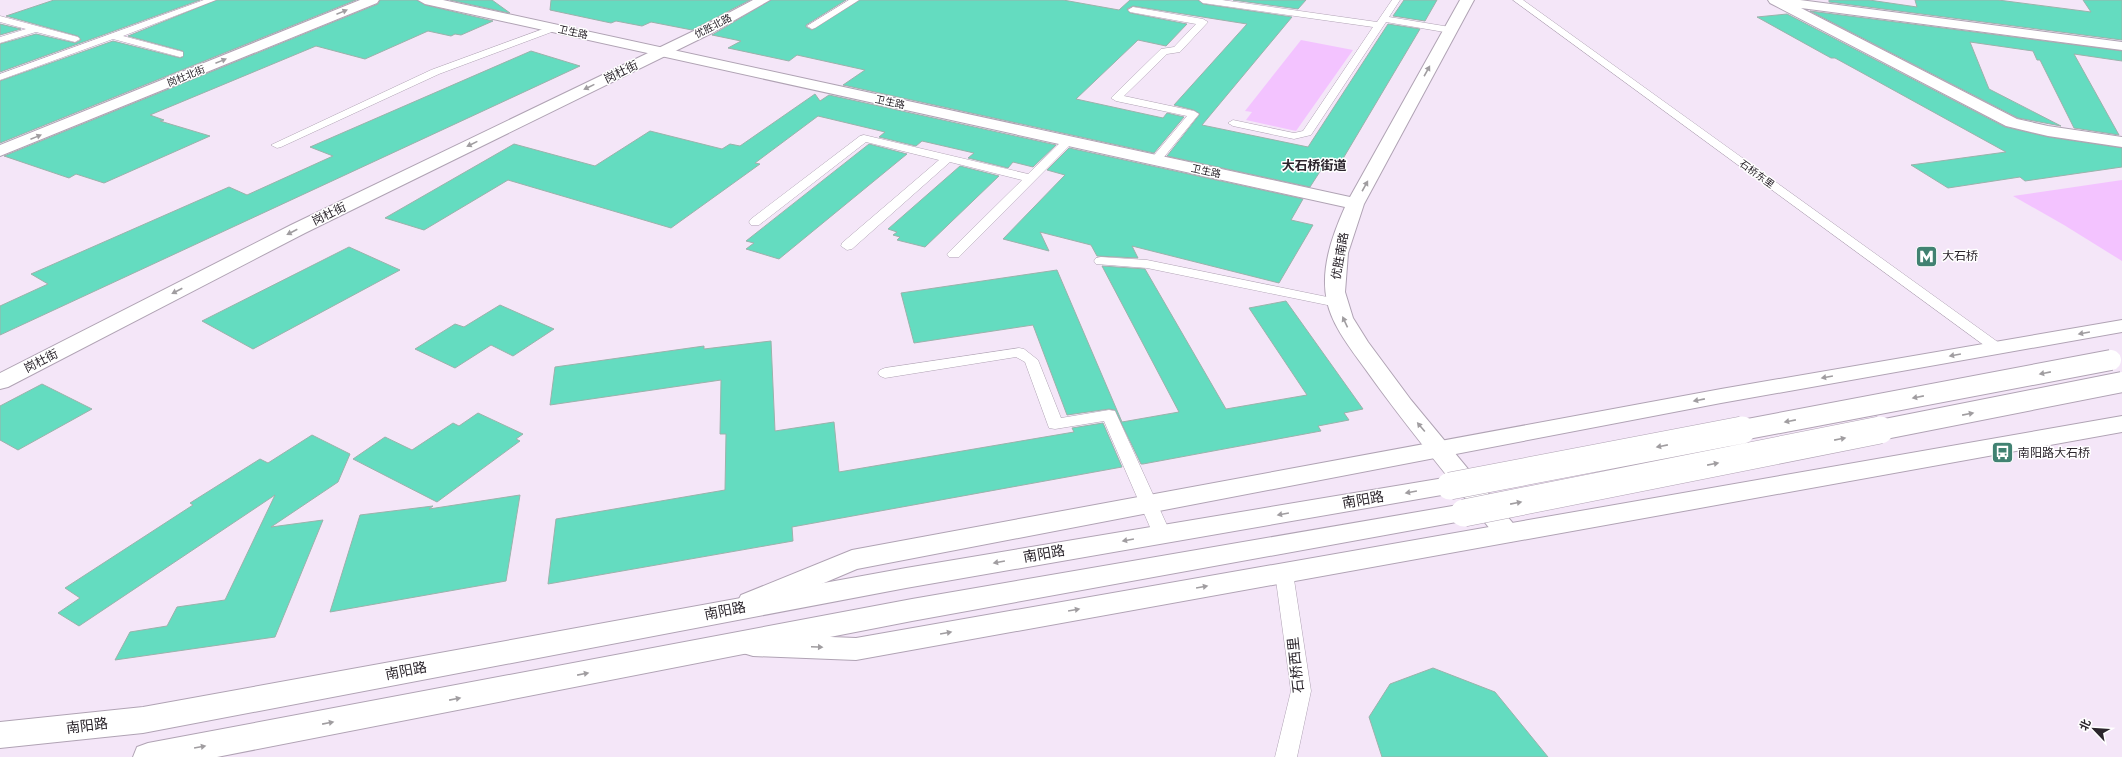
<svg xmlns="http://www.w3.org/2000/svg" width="2122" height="757" viewBox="0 0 2122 757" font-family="'Times New Roman','Noto Sans SC',serif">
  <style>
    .green { fill: #f3c3ff }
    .building { fill: #64dcc0; stroke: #9bb2ab }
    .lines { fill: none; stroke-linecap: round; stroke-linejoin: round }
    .service-casing { stroke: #b0a3b4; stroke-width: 1 }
    .minor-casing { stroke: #b0a3b4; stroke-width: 2 }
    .tertiary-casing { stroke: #b0a3b4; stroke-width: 2 }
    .secondary-casing { stroke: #b0a3b4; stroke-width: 2 }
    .service { fill: #fff; fill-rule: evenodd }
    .minor { fill: #fff; fill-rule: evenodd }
    .tertiary { fill: #fff; fill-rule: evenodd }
    .secondary { fill: #fff; fill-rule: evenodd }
    .secondary-bridge-far1-casing { stroke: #b0a3b4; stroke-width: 22; stroke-linecap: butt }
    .secondary-bridge-casing { stroke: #b0a3b4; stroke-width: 28; stroke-linecap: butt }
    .secondary-bridge-far1 { stroke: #fff; stroke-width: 20 }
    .secondary-bridge { stroke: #fff; stroke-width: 27 }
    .oneway { fill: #a09da0 }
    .labels { text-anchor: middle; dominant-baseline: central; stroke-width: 3; stroke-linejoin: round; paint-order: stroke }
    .far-street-label { font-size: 10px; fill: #2b252c; stroke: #fff }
    .street-label { font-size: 12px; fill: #2b252c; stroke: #fff }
    .poi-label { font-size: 12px; fill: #2b252c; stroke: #fff; text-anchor: start }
    .far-district-label { font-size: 13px; font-weight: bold; fill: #2b252c; stroke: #fff }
    .near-street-label { font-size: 14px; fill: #2b252c; stroke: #fff }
  </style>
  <rect width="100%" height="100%" fill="#f4e6f8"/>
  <path class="green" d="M1301,40L1353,50L1296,131L1246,120L1252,112L1245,111Z
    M2122,180V261L2064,225L2013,196Z"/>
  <path class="building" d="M54,0H200L0,72V44L36,34L75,43L81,40L78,36L6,16Z
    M217,0H356L0,143V81L113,41L180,58L183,57V51L128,36Z
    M380,0H417L425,5L493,21L461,35L455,34L451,36L428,31L365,59L316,46L150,115L164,120L160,121L210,136L104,183L76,174L69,178L4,156L378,4Z
    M450,0H492L510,13H509Z
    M551,0H750L692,30L651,22L642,26L616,21L611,23L550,10Z
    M771,0H846L806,25V27L812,30L860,0H1063L1119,10L1130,0H1198L1203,4L1292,17L1202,125L1308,147L1388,24L1420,29L1341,162L1328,159L1310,187L1167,156L1200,114L1194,110L1174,105L1247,24L1133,6L1127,9L1130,13L1187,24L1166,46L1138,40L1076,99L1163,118L1167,113L1184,117L1154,153L843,85L865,70L797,55L789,61L728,48L741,41L712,35Z
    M1233,0H1306L1298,9Z
    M1404,0H1437L1425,21L1393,16Z
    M1829,0H1869L1917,7L1915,0H1998L2091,12L2083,0H2122V40L1829,2Z
    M1810,11L2122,51V61L2074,54L2119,135L2074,128L2040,60H2037L2033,51L1970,42L1989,89L2061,126L2018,118Z
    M1787,14L2005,127L2048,137L2122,148V167L2025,181L2020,177L1948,188L1911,165L2006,152L1857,70L1835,58H1831L1757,17Z
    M0,24L21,29L0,35Z
    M531,51L580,66L0,335V306L48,284L31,274L229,187L247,195L333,156L310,147Z
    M815,94L820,101L829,95L1056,145L1033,167L1013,162L1008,168L968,158L974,153L922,141L916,146L879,137L885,132L818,116L755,163L760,164L671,228L508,180L424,230L385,218L514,144L595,166L650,131L722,149L730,144L740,146Z
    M869,144L907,154L779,259L746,249L754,243L746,241Z
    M1069,148L1303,199L1291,220L1313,225L1279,283L1132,246L1138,258L1097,256L1091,245L1040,232L1049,251L1003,239L1065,175L1047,170Z
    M960,166L999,176L925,247L897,240L900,237L893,235L897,232L888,229Z
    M349,247L400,270L253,349L202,321Z
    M1102,266L1145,269L1226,409L1307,395L1249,308L1286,301L1363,409L1344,413L1349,420L1318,426L1321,431L1143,464H1141L1115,410L1109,409L1067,415L1033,325L914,343L901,293L1057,270L1122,422L1179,412Z
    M500,305L554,329L513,356L491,345L455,368L415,349L455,324L464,327Z
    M771,341L775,431L834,422L839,472L1074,432L1072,428L1103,423L1122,467L792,527L793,541L548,584L556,519L725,490L726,434H720L721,380L550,405L555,367L704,346V349Z
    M42,384L92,409L18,450L0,440V406Z
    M478,413L523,434L516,439L520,441L437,502L353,459L385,437L412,450L453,423L459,426Z
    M312,435L350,454L338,482L271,527L323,520L275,637L115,660L130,632L167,626L177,607L225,600L275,495L79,626L58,613L80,598L65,588L193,505L190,503L260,459L268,463Z
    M520,495L506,581L330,612L360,515L433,506L429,509Z
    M1433,668L1495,692L1548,757H1382L1369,717L1390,684Z"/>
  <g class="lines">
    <defs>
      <path id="service" d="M204,0H216L123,36L183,52V56L180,57L113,39L0,80V74Z
        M849,0H859L815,28L812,29L807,26Z
        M1199,0H1222L1377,22L1392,0H1400L1389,17L1450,27L1455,30L1450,33L1386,22L1311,135L1294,139L1233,126L1228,123L1233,120L1294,133L1303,131L1373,27L1203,3Z
        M1513,0H1523L2002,345L2004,348L2002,351H1992Z
        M1133,7L1203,19L1208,22L1180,52L1167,54L1124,96L1194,111L1199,114L1160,162L1156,163L1150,160L1187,116L1116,101L1111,98L1161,49L1174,47L1196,24L1130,12L1128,10Z
        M0,16L78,37L80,39L75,42L36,32L0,43V37L26,29L0,22Z
        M554,25L557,26V30L439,74L281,147L277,148L271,145L431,70Z
        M864,135L1028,174L1064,139L1068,138L1074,141L959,257H949L947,254L1022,180L950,162L852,249L847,250L841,246L842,243L939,160L866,142L759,225H751L749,222L751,219L860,136Z
        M1101,257L1147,260L1337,299L1344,303L1337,307L1147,268L1096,264L1094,261L1096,258Z
        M1019,348L1024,349L1038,360L1061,418L1109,410L1115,411L1171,534L1168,539L1162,540L1156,539L1153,534L1104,421L1055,429L1049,428L1025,362L1016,357L885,378L880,376L878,373L880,370L885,368Z
        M1284,566L1290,568L1293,573L1311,691L1297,757H1275L1291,691L1275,573L1278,568Z"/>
      <path id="minor" d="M360,0H379L377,3L0,156V145Z
        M753,0H770L712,33L305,233L8,387L0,389V373L291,225L702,27Z
        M1768,0H1800L2122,42V50L1801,8L2017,119L2048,126L2122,137V147L2048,136L2006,126L1770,3Z
        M2122,320V332L1721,403L857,569L751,614L741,611L737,603L741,595L852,550L1721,389Z
        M2122,416V432L856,660L753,656L743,653L739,645L743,637L753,634L856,638Z"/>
      <path id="tertiary" d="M418,0H443L1350,197L1460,0H1474L1364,204L1348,253L1345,292L1353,318L1368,342L1411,400L1521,533L1517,540L1508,542L1499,540C1454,484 1407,428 1366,370C1351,349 1332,326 1327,301C1320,270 1332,236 1345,207L425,4Z"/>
      <path id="secondary" d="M1450,477L1459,480L1462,486L1459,492L906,588L143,733L0,748V722L143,707L906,568Z
        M1464,504L1473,507L1477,513L1473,519L912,621L217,757H133L137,747L148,743L912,599Z"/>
    </defs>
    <use href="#service" class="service-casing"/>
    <use href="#minor" class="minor-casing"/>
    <use href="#tertiary" class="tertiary-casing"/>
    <use href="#secondary" class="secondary-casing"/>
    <use href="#service" class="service"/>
    <use href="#minor" class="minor"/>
    <use href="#tertiary" class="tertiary"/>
    <use href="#secondary" class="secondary"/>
    <defs>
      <path id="secondary-bridge-far1" d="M1737,431L2111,360
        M1875,431L2122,382"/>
      <path id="secondary-bridge" d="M1450,486L1742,430
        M1464,513L1880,430"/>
    </defs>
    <use href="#secondary-bridge-far1" class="secondary-bridge-far1-casing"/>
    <use href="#secondary-bridge" class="secondary-bridge-casing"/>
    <use href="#secondary-bridge-far1" class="secondary-bridge-far1"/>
    <use href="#secondary-bridge" class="secondary-bridge"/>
  </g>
  <defs><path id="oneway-solid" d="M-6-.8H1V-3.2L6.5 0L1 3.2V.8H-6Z"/></defs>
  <g class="oneway">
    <use href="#oneway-solid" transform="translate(342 12) rotate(-22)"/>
    <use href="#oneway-solid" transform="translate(221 61) rotate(-22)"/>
    <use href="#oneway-solid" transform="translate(1427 71) rotate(-61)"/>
    <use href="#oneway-solid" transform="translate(589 87) rotate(154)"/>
    <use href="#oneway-solid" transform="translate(36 137) rotate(-22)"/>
    <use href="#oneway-solid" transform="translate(472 144) rotate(154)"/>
    <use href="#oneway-solid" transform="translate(1365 186) rotate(-61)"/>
    <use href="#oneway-solid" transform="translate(292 232) rotate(153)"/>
    <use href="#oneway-solid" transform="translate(177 291) rotate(153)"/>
    <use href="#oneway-solid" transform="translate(1345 322) rotate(-115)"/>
    <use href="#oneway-solid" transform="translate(2084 333) rotate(170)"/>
    <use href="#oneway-solid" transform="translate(1955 355) rotate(170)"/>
    <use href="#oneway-solid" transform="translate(2045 373) rotate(169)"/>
    <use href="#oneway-solid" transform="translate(1827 377) rotate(170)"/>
    <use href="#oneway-solid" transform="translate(1918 397) rotate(169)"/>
    <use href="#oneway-solid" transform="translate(1699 400) rotate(169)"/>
    <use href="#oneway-solid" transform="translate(1968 414) rotate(-11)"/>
    <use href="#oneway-solid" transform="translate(1790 421) rotate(169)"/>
    <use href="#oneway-solid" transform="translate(1421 427) rotate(-130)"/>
    <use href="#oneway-solid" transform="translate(1840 439) rotate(-11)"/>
    <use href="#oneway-solid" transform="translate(1662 446) rotate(169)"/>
    <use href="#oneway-solid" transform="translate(1713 464) rotate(-11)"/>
    <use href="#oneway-solid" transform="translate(1411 492) rotate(170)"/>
    <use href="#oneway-solid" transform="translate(1516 503) rotate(-11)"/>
    <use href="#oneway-solid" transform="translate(1283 514) rotate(170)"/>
    <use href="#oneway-solid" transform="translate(1128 540) rotate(170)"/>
    <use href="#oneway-solid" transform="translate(999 562) rotate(170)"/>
    <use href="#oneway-solid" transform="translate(1202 587) rotate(-10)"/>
    <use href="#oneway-solid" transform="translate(1074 610) rotate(-10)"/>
    <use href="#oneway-solid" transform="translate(946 633) rotate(-10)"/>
    <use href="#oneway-solid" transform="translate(817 647) rotate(2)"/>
    <use href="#oneway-solid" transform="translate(583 674) rotate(-11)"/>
    <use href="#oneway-solid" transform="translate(455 699) rotate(-11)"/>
    <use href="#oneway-solid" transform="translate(328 723) rotate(-11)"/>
    <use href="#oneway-solid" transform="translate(200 747) rotate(-10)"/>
  </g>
  <defs>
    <symbol id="metro-square" viewBox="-11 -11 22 22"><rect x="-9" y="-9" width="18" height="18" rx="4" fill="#418272" stroke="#fff"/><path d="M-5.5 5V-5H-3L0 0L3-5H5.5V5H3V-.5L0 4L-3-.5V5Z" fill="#fff"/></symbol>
    <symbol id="bus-square" viewBox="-11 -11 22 22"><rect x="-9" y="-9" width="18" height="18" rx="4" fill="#418272" stroke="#fff"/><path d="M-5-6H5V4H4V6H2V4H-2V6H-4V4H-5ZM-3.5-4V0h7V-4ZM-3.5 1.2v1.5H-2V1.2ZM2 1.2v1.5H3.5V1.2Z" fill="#fff"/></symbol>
  </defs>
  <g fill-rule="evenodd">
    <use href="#metro-square" x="1914" y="244" width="25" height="25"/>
    <use href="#bus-square" x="1990" y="440" width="25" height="25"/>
  </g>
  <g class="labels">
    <g class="far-street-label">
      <text transform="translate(713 26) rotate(-27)">优胜北路</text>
      <text transform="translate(573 32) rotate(12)">卫生路</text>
      <text transform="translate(186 76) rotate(-22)">岗杜北街</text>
      <text transform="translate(890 102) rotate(12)">卫生路</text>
      <text transform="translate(1206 171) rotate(12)">卫生路</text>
      <text transform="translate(1757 174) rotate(36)">石桥东里</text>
    </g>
    <g class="street-label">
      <text transform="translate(621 72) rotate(-26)">岗杜街</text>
      <text transform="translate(329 214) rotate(-26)">岗杜街</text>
      <text transform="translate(1340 256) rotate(-80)">优胜南路</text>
      <text transform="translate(41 361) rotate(-27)">岗杜街</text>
    </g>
    <g class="poi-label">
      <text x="1942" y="256">大石桥</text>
      <text x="2018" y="453">南阳路大石桥</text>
    </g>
    <g class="far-district-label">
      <text x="1314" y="165">大石桥街道</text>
    </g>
    <g class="near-street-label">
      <text transform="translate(1363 500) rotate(-10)">南阳路</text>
      <text transform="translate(1044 554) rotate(-10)">南阳路</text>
      <text transform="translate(725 611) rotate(-11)">南阳路</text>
      <text transform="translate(1296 665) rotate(-96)">石桥西里</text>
      <text transform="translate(406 671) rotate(-11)">南阳路</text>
      <text transform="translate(87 726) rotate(-7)">南阳路</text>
    </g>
  </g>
  <g transform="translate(2094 729) rotate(295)" stroke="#ffffff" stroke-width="3" paint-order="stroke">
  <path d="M0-3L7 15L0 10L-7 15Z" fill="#2b252c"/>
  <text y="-6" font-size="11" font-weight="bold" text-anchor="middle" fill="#2b252c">北</text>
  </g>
</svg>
